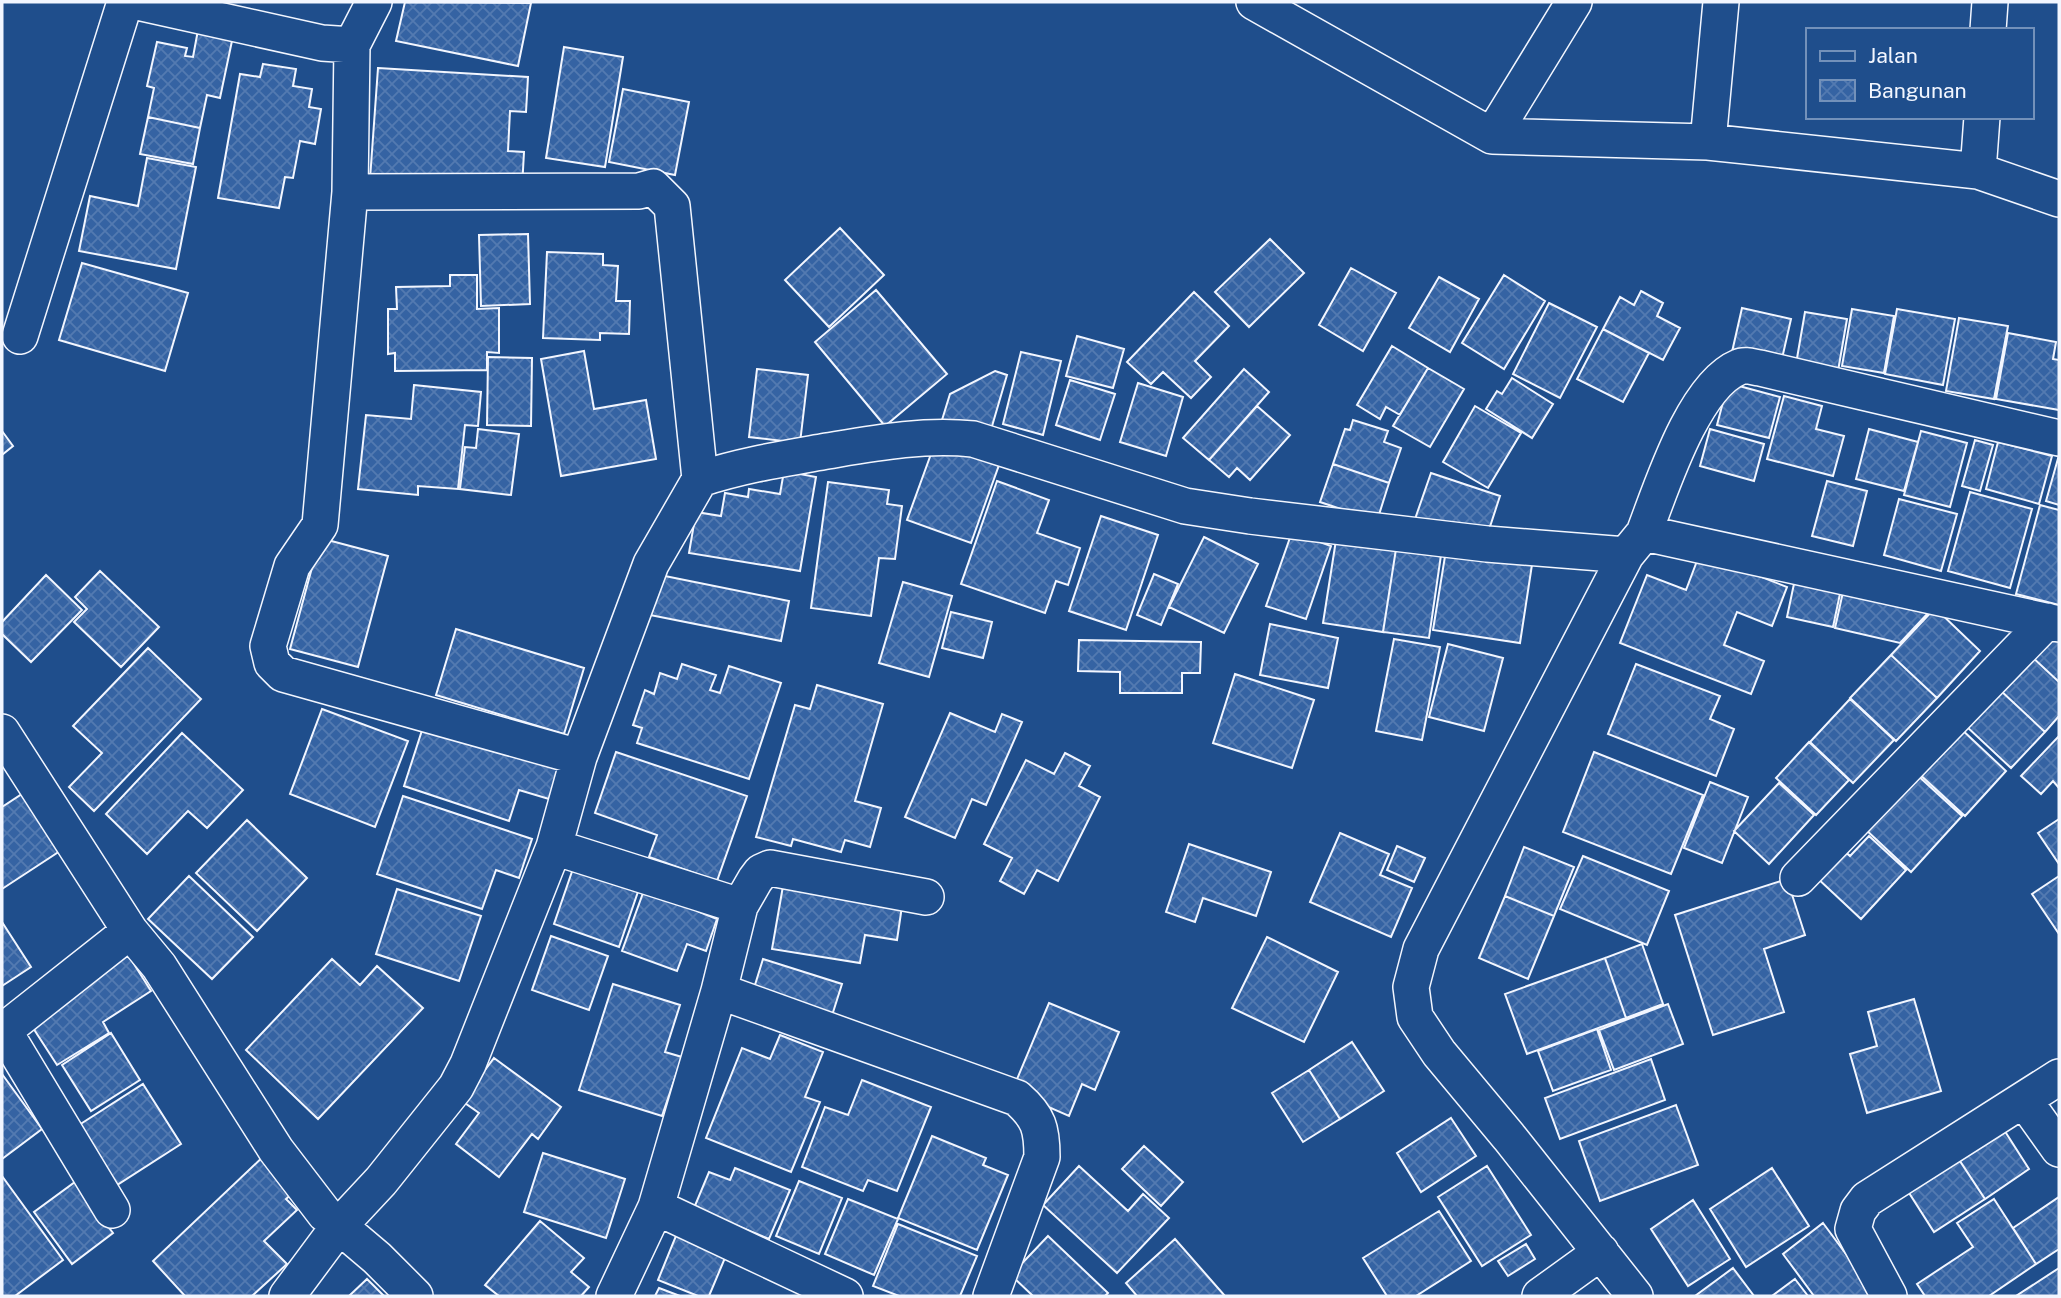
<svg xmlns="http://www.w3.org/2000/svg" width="2061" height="1298" viewBox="0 0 2061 1298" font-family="'Public Sans',sans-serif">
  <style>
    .building { fill: url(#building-cross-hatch); stroke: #f2f6ff; stroke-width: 2 }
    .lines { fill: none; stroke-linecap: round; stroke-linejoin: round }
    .minor-casing { stroke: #f2f6ff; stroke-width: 38 }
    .minor { stroke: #1f4e8c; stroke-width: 35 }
  </style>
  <defs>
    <pattern id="building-cross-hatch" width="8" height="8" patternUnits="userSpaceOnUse" patternTransform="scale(1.75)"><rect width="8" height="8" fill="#3563a3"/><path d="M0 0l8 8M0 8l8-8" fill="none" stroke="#537ab1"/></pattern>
  </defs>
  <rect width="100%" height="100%" fill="#1f4e8c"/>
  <path class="building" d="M405,2L531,3L518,66L396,41Z
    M198,30L233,36L220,98L207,95L200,128L148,117L154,88L147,86L157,42L187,48L185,56L193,57Z
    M564,47L623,57L605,167L546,158Z
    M263,64L296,69L293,86L312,89L309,107L321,109L315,144L300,141L293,178L285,177L279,208L218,198L240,74L260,77Z
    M378,68L528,77L526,112L510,111L508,151L524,152L522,188L370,179Z
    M623,89L689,102L675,175L609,162Z
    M148,117L200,128L193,164L140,154Z
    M147,158L196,167L176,269L79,251L90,196L138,206Z
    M840,228L884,275L829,327L785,280Z
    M528,234L530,304L481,306L479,235Z
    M1270,239L1304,273L1249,327L1215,292Z
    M547,252L603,254V265L618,266L616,301H630L629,334L600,333V340L543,338Z
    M82,263L188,293L165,371L59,340Z
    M1351,268L1396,293L1363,351L1319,325Z
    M450,275H477V309L499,308V353L487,352V370L395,371V353L388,354V309H397L396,287L450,286Z
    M1504,275L1545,301L1504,369L1462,343Z
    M1439,277L1479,299L1450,352L1409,328Z
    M876,290L947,374L885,426L815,342Z
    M1641,291L1663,303L1657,316L1680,328L1663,360L1603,329L1620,297L1634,305Z
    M1194,292L1229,326L1195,361L1211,377L1191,398L1163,372L1151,384L1127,362Z
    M1549,303L1597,327L1560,398L1513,374Z
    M1742,308L1791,319L1781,363L1732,352Z
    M1852,309L1894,316L1884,373L1842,366Z
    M1897,309L1955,319L1943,385L1885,374Z
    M1805,312L1847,319L1838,371L1796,364Z
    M1959,318L2008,326L1994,399L1946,391Z
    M1603,329L1649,353L1623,402L1577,379Z
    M2008,333L2056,342L2053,359L2059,360V410L1996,399Z
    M1077,336L1124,349L1113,388L1066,376Z
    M1392,346L1428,368L1400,415L1386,407L1380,419L1357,405Z
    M584,351L594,409L646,400L656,459L561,476L541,359Z
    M1021,352L1061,361L1043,435L1003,424Z
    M488,357L532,358L531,426L487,425Z
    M1428,368L1464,389L1430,447L1393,426Z
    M757,369L808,375L800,443L749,437Z
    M1244,369L1269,392L1209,460L1183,438Z
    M995,371L1007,375L990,433L942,420L950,394Z
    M1512,378L1553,404L1532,438L1486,409L1497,391L1502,394Z
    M1070,380L1115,394L1100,440L1056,425Z
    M1138,383L1183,397L1166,456L1120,442Z
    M1728,383L1780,397L1769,438L1717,425Z
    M414,385L481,392L478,426L465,425L458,489L418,486V495L358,489L366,415L411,419Z
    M1784,396L1822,406L1816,429L1844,436L1833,476L1767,459Z
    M1257,406L1290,435L1250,480L1237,468L1229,477L1209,460Z
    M1475,406L1521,433L1488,488L1443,462Z
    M1353,420L1388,431L1384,442L1401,448L1389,483L1333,464L1345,429L1350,430Z
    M478,429L519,434L511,495L460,489L465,447L476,448Z
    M1710,429L1764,444L1754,481L1700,466Z
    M1869,429L1918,442L1904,491L1856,479Z
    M2,431L13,446L2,455Z
    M1921,431L1967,443L1950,507L1904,495Z
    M1975,440L1993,445L1980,491L1962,486Z
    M1998,442L2052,456L2039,504L1986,489Z
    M935,443L999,465L971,543L907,520Z
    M2059,455V505L2046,501Z
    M1333,464L1389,483L1377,521L1320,502Z
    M784,471L816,477L800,571L689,553L696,512L721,516L725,493L748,497L749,489L780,494Z
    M1431,473L1500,496L1485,542L1415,519Z
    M997,481L1049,500L1037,533L1080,548L1068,585L1056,581L1045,613L961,584Z
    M1827,481L1867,491L1853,546L1812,536Z
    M828,482L889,490L887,504L902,506L895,559L879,558L871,616L811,608Z
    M1970,492L2032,509L2010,588L1948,571Z
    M1899,499L1957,514L1941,571L1884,555Z
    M2040,505L2059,510V605L2016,594Z
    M1101,516L1158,535L1126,630L1069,611Z
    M1292,532L1331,546L1306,619L1266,606Z
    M1204,537L1258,564L1224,633L1169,607Z
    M320,538L388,556L358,667L290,649Z
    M1336,540L1396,549L1383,632L1323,623Z
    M1447,544L1533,558L1520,643L1433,630Z
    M1396,549L1441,555L1429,638L1383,632Z
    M1700,553L1787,587L1772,626L1737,612L1724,645L1764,661L1751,694L1620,643L1647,575L1686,590Z
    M100,571L159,627L121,667L74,622L87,609L75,597Z
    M655,574L789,601L781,641L645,614Z
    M1154,574L1178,584L1161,625L1137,615Z
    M46,575L82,610L31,662L2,634V622Z
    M1795,579L1841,589L1833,627L1787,617Z
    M903,582L952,596L929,677L879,663Z
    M1843,592L1930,611L1900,643L1835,628Z
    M1935,608L1980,651L1937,698L1891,655Z
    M951,612L992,622L983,658L942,648Z
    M1270,624L1338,638L1328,688L1260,675Z
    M456,629L584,668L564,734L436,695Z
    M2052,634L2059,641V682L2031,656Z
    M1394,639L1440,647L1422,740L1376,731Z
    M1079,640L1201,642L1200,673H1182V693H1120V672L1078,671Z
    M1448,644L1503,658L1484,731L1429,717Z
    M148,648L201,699L94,811L69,787L102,753L73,726Z
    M1891,655L1937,698L1896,741L1850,698Z
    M2031,656L2059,682V716L2045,732L2000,690Z
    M682,664L716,675L710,690L720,693L729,666L781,683L749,779L637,743L642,728L633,725L645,690L654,694L660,673L677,679Z
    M1636,664L1720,696L1710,719L1734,729L1716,776L1608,734Z
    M1235,674L1314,700L1292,768L1213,743Z
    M817,685L883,704L855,801L881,808L870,847L845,840L841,852L793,839L791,846L756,837L795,705L810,709Z
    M2000,690L2045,732L2011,768L1966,726Z
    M1850,699L1894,740L1853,783L1810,742Z
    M322,709L408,741L375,827L290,794Z
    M950,713L995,732L1002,714L1022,722L986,805L972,799L955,838L905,817Z
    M426,718L561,762L549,799L519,790L509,821L404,786Z
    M1958,726L2006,771L1965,816L1916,771Z
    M182,733L243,790L207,828L188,811L147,854L106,814Z
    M2059,736V788L2053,781L2041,794L2021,776Z
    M1809,742L1849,780L1816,815L1776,778Z
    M616,752L747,796L717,881L649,857L657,835L595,813Z
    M1594,752L1703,795L1671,874L1563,832Z
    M1065,753L1090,766L1079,786L1100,797L1058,881L1037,870L1024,894L1000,881L1012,858L984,844L1026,760L1054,774Z
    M1915,773L1962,816L1911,872L1864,828Z
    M1710,782L1748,797L1722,863L1684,848Z
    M1779,783L1814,815L1769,864L1734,831Z
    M22,794L60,851L2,889V807Z
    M403,796L532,839L519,878L496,870L482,909L377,874Z
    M2059,819V864L2038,833Z
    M247,820L307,878L257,931L196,873Z
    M1340,833L1389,854L1380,875L1412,888L1391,937L1310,902Z
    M1869,836L1906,870L1861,919L1815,876L1841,848L1850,856Z
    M1189,844L1271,872L1256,916L1203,898L1195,922L1166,912Z
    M1397,846L1425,858L1414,882L1387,870Z
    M1524,847L1574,867L1554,916L1505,896Z
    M1583,856L1669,891L1647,945L1560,909Z
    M577,857L642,880L619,947L554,924Z
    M189,876L253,937L212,979L148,919Z
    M2059,876V934L2032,894Z
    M1787,879L1805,935L1764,949L1784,1012L1713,1035L1675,915Z
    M647,882L702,902L699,912L717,919L706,951L687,944L677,971L622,951Z
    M783,886L902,906L897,940L865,935L860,963L772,949Z
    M397,889L481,916L459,981L376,954Z
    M1505,896L1554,916L1528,979L1479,958Z
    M2,922L31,967L2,986Z
    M551,936L608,956L589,1010L532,990Z
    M1267,937L1338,972L1304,1042L1232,1008Z
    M1642,944L1663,1004L1626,1018L1605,958Z
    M127,953L151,991L103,1022L109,1033L57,1065L26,1017Z
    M1605,958L1626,1018L1527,1054L1505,994Z
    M332,959L360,985L377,966L423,1008L318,1119L246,1050Z
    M763,959L842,984L829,1025L750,1001Z
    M613,984L680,1005L665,1052L682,1057L662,1116L579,1090Z
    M1914,999L1941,1091L1867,1113L1850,1054L1877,1046L1868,1012Z
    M1049,1003L1119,1032L1095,1090L1082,1084L1069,1116L1012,1091Z
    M1668,1004L1683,1044L1614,1070L1599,1030Z
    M1597,1029L1611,1070L1553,1091L1538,1051Z
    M111,1033L140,1080L91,1111L62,1065Z
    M780,1035L823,1052L805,1097L820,1102L791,1172L706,1138L742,1048L770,1059Z
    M1352,1042L1384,1091L1340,1119L1309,1070Z
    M494,1058L561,1107L538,1139L532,1134L499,1177L456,1144L479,1113L462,1101Z
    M1651,1059L1665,1100L1560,1139L1545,1098Z
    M1309,1070L1340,1119L1303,1142L1272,1093Z
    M2,1074L42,1129L2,1159Z
    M862,1080L931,1107L897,1191L868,1180L863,1191L802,1167L825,1107L848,1115Z
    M143,1084L181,1144L117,1185L79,1125Z
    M1676,1105L1698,1165L1600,1201L1579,1141Z
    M1451,1118L1476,1156L1421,1192L1397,1153Z
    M1999,1122L2029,1169L1985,1199L1954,1152Z
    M932,1136L986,1158L983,1165L1008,1175L977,1250L898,1218Z
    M1144,1146L1183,1182L1161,1206L1122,1169Z
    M268,1152L301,1186L286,1199L297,1210L264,1241L287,1264L252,1296H185L153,1261Z
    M1954,1152L1985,1199L1934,1232L1904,1185Z
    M543,1153L625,1179L606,1238L524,1212Z
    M1079,1166L1128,1211L1143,1194L1169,1218L1117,1273L1043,1205Z
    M1487,1166L1531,1235L1482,1266L1438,1197Z
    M735,1168L790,1190L769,1239L694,1208L709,1172L730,1180Z
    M1772,1168L1809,1226L1746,1267L1710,1209Z
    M2,1176L63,1260L15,1296H2Z
    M799,1181L842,1198L819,1254L776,1236Z
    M75,1182L113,1233L72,1264L34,1212Z
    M2059,1197V1249L2036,1264L2013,1228Z
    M848,1199L898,1219L874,1275L825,1254Z
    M1994,1199L2036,1264L1989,1296H1925L1917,1284L1973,1247L1957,1223Z
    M1693,1200L1730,1259L1688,1286L1651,1229Z
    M1439,1211L1471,1261L1416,1296H1387L1363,1258Z
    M540,1221L584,1258L571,1272L589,1287L581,1296H499L485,1285Z
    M1823,1223L1877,1296H1814L1783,1254Z
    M898,1224L977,1256L960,1296H899L873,1286Z
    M680,1226L730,1246L709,1296H698L658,1280Z
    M1048,1236L1108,1293L1105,1296H1033L1011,1275Z
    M1175,1239L1225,1296H1137L1126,1283Z
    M1526,1244L1535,1259L1508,1276L1498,1261Z
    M1733,1268L1754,1296H1695Z
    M2059,1268V1296H2016Z
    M367,1279L384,1296H349Z
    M1795,1279L1808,1296H1772Z
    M659,1288L680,1296H655Z"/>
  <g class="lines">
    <defs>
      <path id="minor" d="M137,2L322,43L352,45L374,2
        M1254,2L1492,136
        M1574,2L1492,136L1708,142L1978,171L2059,199
        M1988,30L1990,2
        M352,45L350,192L320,525L292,566L268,646L272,663L283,674L579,757
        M1708,142L1721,2
        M1978,171L1982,117
        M350,192L639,191L653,187L672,206L700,479
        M20,336L125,2
        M1644,533C1661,489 1693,386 1739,367C1745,364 1753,367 1760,368L2059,438
        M2,732L130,931L159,966L276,1150L325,1214L377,1258L415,1296
        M554,847L740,906
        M1798,878L2047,621
        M719,991L1017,1098C1039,1117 1042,1129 1042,1157L991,1296
        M4,1031L112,1210
        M2,1032L130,931
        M2024,1100L2059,1149
        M656,1207L845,1296
        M287,1296L339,1226L381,1181L456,1087L468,1064L554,847L579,757L651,564L700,479C743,465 782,459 827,451C875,443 923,434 973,439L1185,506L1250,516L1487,544L1626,555
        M614,1296L656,1207L719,991L740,906L755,880L761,872L770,868L926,897
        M1540,1296L1601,1252
        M1635,1296L1509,1137L1439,1053L1415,1017L1411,987L1421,949L1626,555L1644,533L2059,624
        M1889,1296L1853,1229L1858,1211L1867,1199L2059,1077"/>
    </defs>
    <use href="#minor" class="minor-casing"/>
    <use href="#minor" class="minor"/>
  </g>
  <rect width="2061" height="1298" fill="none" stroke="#f2f6ff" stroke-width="7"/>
  <rect x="1806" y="28" width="228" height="91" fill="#1f4e8c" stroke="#7391ba" stroke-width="2"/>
  <rect x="1820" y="51" width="35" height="10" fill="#1f4e8c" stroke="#7391ba" stroke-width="2"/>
  <text x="1868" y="63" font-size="21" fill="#f2f6ff">Jalan</text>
  <rect x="1820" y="80" width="35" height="21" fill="url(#building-cross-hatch)" stroke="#7391ba" stroke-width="2"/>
  <text x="1868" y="98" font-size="21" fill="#f2f6ff">Bangunan</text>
</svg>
